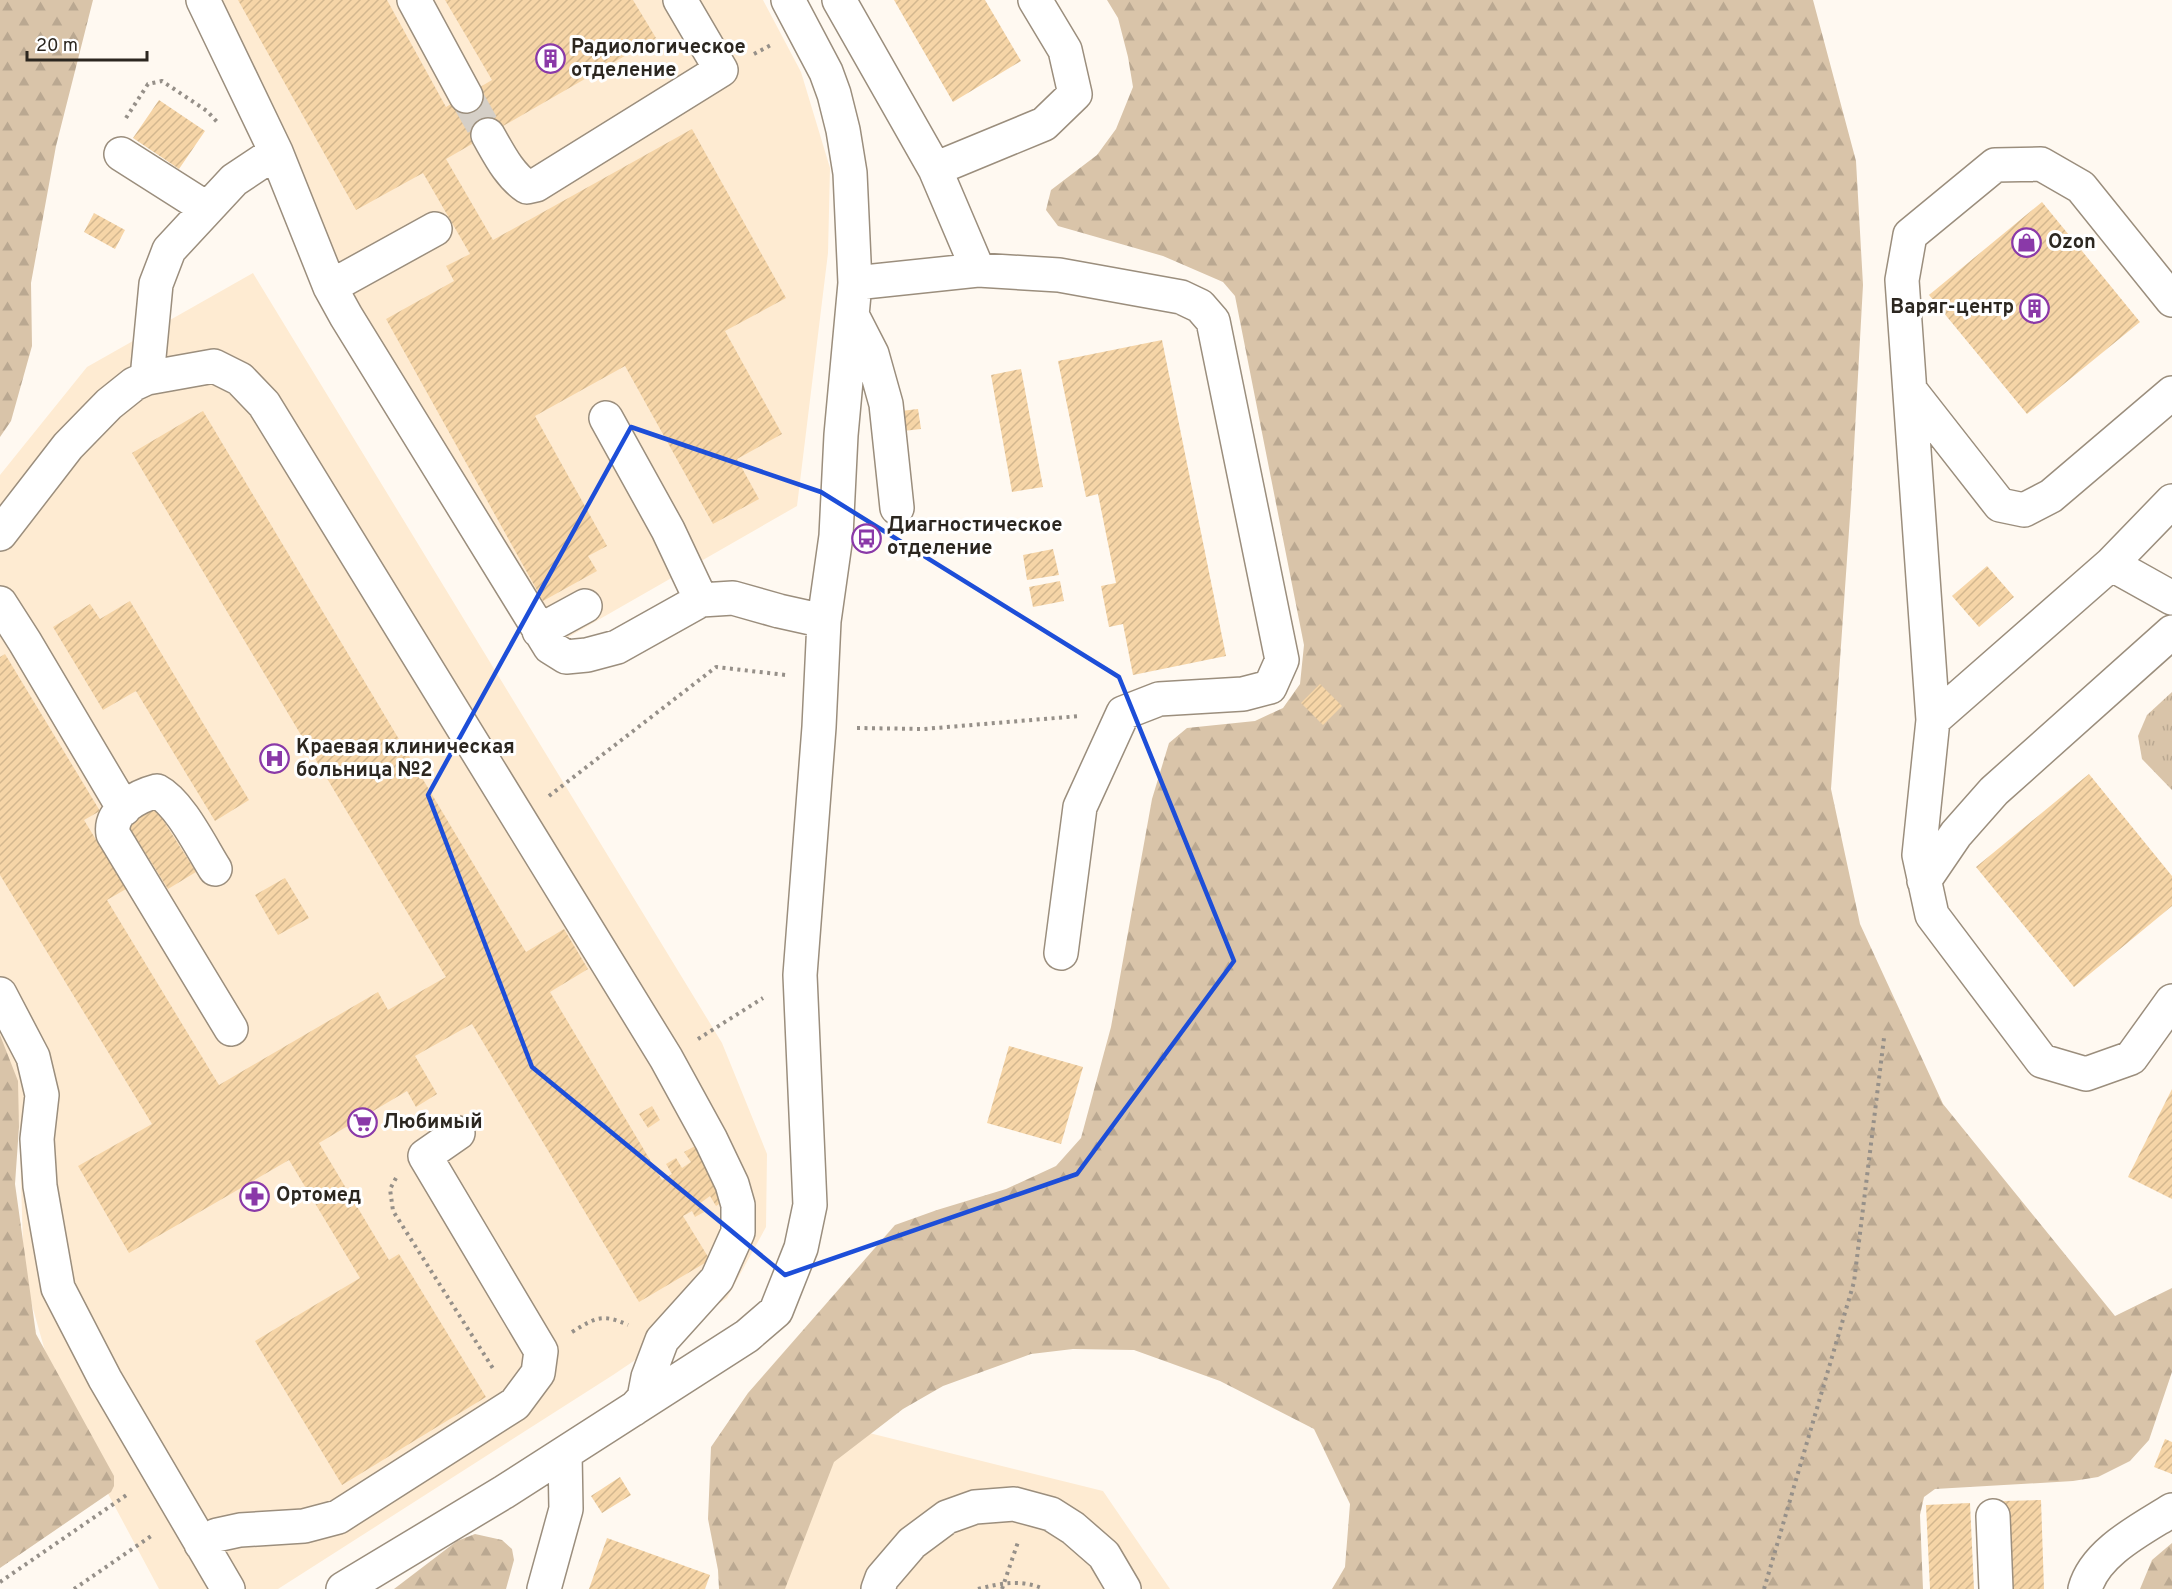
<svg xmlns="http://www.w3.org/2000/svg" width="2172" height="1589" viewBox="0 0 2172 1589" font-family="Overpass,sans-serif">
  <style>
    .built { fill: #feebd2 }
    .forest { fill: url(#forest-firs) }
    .park { fill: url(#park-tufts) }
    .building { fill: url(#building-hatch) }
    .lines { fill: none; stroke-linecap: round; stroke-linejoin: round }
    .minor-tunnel { stroke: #d5cfc7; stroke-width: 33; stroke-dasharray: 33 16; stroke-linecap: butt }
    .minor-casing { stroke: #9b8e7d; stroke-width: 36 }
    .path { stroke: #969089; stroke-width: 4; stroke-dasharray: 3 4.5; stroke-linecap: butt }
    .minor { stroke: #fff; stroke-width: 33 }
    .marked { fill: none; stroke: #1d4ed8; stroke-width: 4.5; stroke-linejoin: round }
    .labels { text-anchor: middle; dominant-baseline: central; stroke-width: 6; stroke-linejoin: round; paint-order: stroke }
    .poi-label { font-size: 20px; font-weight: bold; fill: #2c2720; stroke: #fff; text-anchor: start }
  </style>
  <defs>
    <pattern id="forest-firs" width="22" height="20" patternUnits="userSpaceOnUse" patternTransform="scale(1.5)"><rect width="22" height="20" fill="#d9c4a9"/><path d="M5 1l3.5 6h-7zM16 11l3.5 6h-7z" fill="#baa891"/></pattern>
    <pattern id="park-tufts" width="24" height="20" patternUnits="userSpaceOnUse" patternTransform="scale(1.5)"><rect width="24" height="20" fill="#d9c4a9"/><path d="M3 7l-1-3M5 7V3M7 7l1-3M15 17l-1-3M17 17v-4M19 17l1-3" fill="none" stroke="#baa891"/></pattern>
    <pattern id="building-hatch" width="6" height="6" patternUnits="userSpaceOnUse" patternTransform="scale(1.5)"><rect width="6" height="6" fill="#f6d5a7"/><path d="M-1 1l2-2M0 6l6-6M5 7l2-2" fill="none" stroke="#d3b78f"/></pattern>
  </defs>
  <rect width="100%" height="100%" fill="#fff9f1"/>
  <path class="built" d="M194,0H763L801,72L830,168L828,253L797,506L537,655Z
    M253,273L722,1043L767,1154L766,1227L727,1298L613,1375L278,1589H159L60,1404L24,1277L19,1118L0,1086V475L87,367Z
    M833,1424L1103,1491L1170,1589H768Z"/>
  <path class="forest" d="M0,0H93L56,146L31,283L32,346L11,421L0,437Z
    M1107,0H1813L1856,161L1863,285L1851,502L1831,789L1860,924L1943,1104L2115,1316L2172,1288V1372L2149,1440L2130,1461L2098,1477L2073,1481L1935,1489L1924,1497L1920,1515L1923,1589H1332L1345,1567L1350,1504L1314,1429L1220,1381L1134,1350L1073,1349L1031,1354L943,1386L903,1409L834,1462L785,1589H719L718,1570L708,1519L711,1447L748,1393L895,1225L937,1210L1006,1189L1056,1166L1081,1138L1111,1027L1152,799L1169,743L1187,728L1255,721L1283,708L1300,684L1304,645L1235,296L1223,282L1163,256L1058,226L1046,210L1051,190L1097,155L1116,129L1133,87L1128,57L1118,18Z
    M0,1035L18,1081L19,1127L15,1184L36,1334L114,1476V1486L111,1492L0,1568Z
    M475,1534L502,1540L512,1549L514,1560L506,1589H394L457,1541Z
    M2172,1543V1589H2140L2152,1560Z"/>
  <path class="park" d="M2172,692V790L2142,759L2138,736L2147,715Z"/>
  <path class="building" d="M238,0H387L446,107L492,80L445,0H633L656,38L446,159L493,240L692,129L786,298L725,331L782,434L737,459L759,499L713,524L625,366L535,416L607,546L588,556L597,571L543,601L386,319L454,281L446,266L470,254L423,173L356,210Z
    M894,0H985L1021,61L953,102Z
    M159,100L205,131L179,169L133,138Z
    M2042,202L2140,322L2027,414L1929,295Z
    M94,213L125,230L115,249L84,232Z
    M1162,340L1226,656L1133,675L1123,624L1109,627L1101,586L1116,583L1098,494L1086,497L1058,361Z
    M1021,369L1043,487L1012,492L991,375Z
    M918,409L921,429L903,431L901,411Z
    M203,411L526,952L564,929L588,969L550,992L662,1180L672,1174L666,1164L676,1158L682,1168L691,1162L684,1152L695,1146L727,1199L716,1206L710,1196L699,1204L704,1212L695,1217L692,1211L683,1216L710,1260L639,1302L472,1024L415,1056L437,1094L416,1107L407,1091L319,1143L389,1260L399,1254L486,1397L342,1485L255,1341L360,1278L289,1160L129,1253L78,1166L152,1124L0,875V657L5,654L100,811L84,820L126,889L107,900L219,1085L378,992L388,1010L446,977L132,453Z
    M1053,549L1059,575L1027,580L1023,555Z
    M1987,566L2014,597L1979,627L1952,596Z
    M1060,581L1064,601L1033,607L1029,587Z
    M130,601L249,800L215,821L136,691L103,710L53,627L90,604L100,619Z
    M1320,684L1342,706L1323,725L1301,703Z
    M2089,774L2172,876V906L2074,987L1976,867Z
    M153,804L196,872L168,889L126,822Z
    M285,878L309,918L278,935L255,895Z
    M1009,1046L1083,1067L1061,1144L987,1123Z
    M2172,1089V1199L2128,1177Z
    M652,1106L660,1120L648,1128L639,1114Z
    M2165,1439L2172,1442V1474L2154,1467Z
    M620,1477L631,1495L602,1513L591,1496Z
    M2041,1500L2044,1589H2005L2003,1501Z
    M1970,1503L1974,1589H1930L1926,1505Z
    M607,1538L710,1575L705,1589H589Z"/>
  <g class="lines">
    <path class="minor-tunnel" d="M466,96L488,135"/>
    <defs>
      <path id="minor" d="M203,0L276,152L330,287L346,316L550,647L566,657L587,655L617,647L701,600L733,598L779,611L824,621
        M414,0L466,96
        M839,0L935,169L978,270
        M488,135C499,154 509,175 527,187L536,185L721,70L680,0
        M121,154L206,208
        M935,169L1044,124L1075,94L1065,50L1035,0
        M855,283L978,270L1059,275L1181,297L1200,306L1213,321L1282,660L1270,687L1243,694L1159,699L1123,713L1080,807L1061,953
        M330,287L435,229
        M2172,300L2081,187L2041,164L1995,165L1910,235L1902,280L1933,720L1919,855L1932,915L2042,1061L2086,1074L2131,1058L2172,1001
        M852,315L872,354L886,404L897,508
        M147,378L156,284L169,250L234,180L276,152
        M1910,390L2000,505L2024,510L2051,496L2172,393
        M606,418L668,530L701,600
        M0,534L68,446L109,404L134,384L147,378L214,366L240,379L264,404L666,1058L711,1140L732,1184L738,1205V1232L717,1279L662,1340L648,1377L644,1398L634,1409
        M2111,564L2172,598
        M0,603L25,642L124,809
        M539,631L585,606
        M1933,720L2111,564L2172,501
        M215,869C201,847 180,803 157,791C138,796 109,811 113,834L231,1029
        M1924,881L1956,834L1994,791L2172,632
        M0,994L33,1057L42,1095L37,1139L40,1186L58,1288L105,1379L228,1589
        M1993,1516L1996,1589
        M201,1544L217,1535L240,1530L304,1526L338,1517L515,1404L538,1373L541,1351L425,1156L458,1133
        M343,1589L504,1492L747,1336L776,1311L801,1248L810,1205L800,975L819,727L824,621L836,536L841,435L855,283L850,173L843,130L834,94L826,72L788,0
        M544,1589L566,1509L565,1453
        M878,1589L882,1578L912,1543L947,1517L975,1507L1014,1504L1051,1514L1073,1528L1104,1555L1124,1589
        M2085,1589C2095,1552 2142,1529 2172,1510"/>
    </defs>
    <use href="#minor" class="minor-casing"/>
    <path class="path" d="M754,54L771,45
      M126,118L148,84L162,81L207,111L218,123
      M857,728L924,729L1080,716
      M549,796L716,667L786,675
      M698,1039L763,998
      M396,1178L390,1189L393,1211L494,1370
      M572,1332C595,1318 602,1313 628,1325
      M0,1582L128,1494
      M74,1589L154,1534
      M978,1589C1001,1583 1021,1579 1044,1589
      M1002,1589L1018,1542
      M1764,1589L1854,1282L1884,1038"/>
    <use href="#minor" class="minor"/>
  </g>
  <path class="marked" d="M631,427L821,492L1119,677L1234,961L1077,1174L785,1275L532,1067L428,795Z"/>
  <defs>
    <symbol id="building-ring" viewBox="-11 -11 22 22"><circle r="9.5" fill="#fff" stroke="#8a39a8" stroke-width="1.5"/><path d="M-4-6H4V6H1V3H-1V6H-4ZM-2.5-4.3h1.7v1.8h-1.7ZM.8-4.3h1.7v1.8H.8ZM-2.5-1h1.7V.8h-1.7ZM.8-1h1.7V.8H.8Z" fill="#8a39a8"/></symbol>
    <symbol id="shop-ring" viewBox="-11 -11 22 22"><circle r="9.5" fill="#fff" stroke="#8a39a8" stroke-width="1.5"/><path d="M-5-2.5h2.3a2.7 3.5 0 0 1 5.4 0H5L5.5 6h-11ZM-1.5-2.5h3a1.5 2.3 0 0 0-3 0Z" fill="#8a39a8"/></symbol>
    <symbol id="bus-ring" viewBox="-11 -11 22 22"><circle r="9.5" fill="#fff" stroke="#8a39a8" stroke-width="1.5"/><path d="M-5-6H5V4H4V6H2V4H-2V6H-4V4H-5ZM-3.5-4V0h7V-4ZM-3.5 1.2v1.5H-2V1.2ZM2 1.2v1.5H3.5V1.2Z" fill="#8a39a8"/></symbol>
    <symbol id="hospital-ring" viewBox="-11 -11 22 22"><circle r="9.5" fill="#fff" stroke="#8a39a8" stroke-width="1.5"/><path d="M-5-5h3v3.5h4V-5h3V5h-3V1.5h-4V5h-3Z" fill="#8a39a8"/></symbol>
    <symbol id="supermarket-ring" viewBox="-11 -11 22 22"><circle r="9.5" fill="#fff" stroke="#8a39a8" stroke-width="1.5"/><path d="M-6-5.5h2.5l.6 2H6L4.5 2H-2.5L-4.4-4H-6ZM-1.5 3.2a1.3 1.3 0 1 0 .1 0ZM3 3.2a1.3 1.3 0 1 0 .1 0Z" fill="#8a39a8"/></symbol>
    <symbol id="pharmacy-ring" viewBox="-11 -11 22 22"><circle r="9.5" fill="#fff" stroke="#8a39a8" stroke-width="1.5"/><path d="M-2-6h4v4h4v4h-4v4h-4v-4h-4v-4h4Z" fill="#8a39a8"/></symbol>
  </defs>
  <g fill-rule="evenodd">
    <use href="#building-ring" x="534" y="42" width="33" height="33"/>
    <use href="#shop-ring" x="2010" y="226" width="33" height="33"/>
    <use href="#building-ring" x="2018" y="292" width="33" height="33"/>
    <use href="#bus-ring" x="850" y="522" width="33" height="33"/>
    <use href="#hospital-ring" x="258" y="742" width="33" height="33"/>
    <use href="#supermarket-ring" x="346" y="1106" width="33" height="33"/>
    <use href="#pharmacy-ring" x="238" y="1180" width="33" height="33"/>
  </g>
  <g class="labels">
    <g class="poi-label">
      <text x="571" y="48">Радиологическое<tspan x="571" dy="23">отделение</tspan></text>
      <text x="2048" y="243">Ozon</text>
      <text x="2014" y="308" text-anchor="end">Варяг-центр</text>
      <text x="887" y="526">Диагностическое<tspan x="887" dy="23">отделение</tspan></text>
      <text x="296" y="748">Краевая клиническая<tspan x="296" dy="23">больница №2</tspan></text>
      <text x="383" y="1123">Любимый</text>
      <text x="276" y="1196">Ортомед</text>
    </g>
  </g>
  <path d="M27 51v9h120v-9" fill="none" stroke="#2c2720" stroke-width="3"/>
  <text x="36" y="51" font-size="18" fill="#2c2720" stroke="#ffffff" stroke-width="4.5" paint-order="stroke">20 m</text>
</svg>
